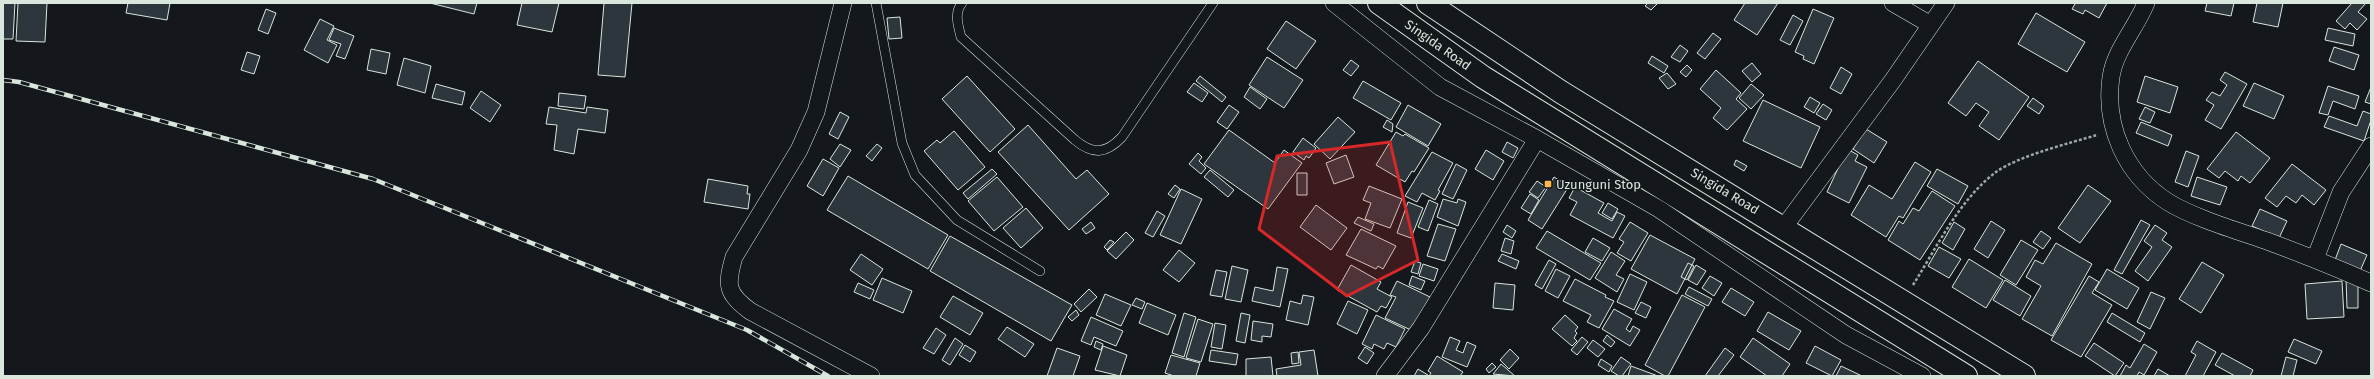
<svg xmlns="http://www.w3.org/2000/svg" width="2374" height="379" viewBox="0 0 2374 379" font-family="'Fira Sans',sans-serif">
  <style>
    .building { fill: #2c363c; stroke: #d8e6dc }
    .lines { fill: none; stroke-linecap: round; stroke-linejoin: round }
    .service-casing { stroke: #d8e6dc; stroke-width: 10 }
    .minor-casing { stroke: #d8e6dc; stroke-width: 18 }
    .trunk-casing { stroke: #d8e6dc; stroke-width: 24 }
    .path { stroke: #9da8a2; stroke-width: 2.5; stroke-dasharray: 3 2; stroke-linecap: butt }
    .service { stroke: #14181c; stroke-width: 9 }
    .minor { stroke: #14181c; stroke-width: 17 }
    .trunk { stroke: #14181c; stroke-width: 22 }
    .rail-casing { stroke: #d8e6dc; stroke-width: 4.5 }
    .rail { stroke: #14181c; stroke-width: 3; stroke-dasharray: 9; stroke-linecap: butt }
    .marked { fill: #d62828; fill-opacity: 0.2; stroke: #d62828; stroke-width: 3; stroke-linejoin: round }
    .poi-dot { fill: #ffb74d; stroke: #14181c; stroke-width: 1.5 }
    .labels { text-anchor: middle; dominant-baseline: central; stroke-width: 3; stroke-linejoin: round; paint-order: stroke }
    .street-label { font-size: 13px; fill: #d8e6dc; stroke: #14181c }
    .poi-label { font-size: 13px; fill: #d8e6dc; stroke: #14181c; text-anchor: start }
  </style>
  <rect width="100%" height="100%" fill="#14181c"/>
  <path class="building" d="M3,3H15L13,39H3Z
    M18,3H47L45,42L16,41Z
    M128,3H170L167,20L126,13Z
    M430,3H477L474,14Z
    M522,3H559L552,32L517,25Z
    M604,3H632L625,77L598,75Z
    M1648,3H1656L1657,4L1651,10L1645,6Z
    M1745,3H1778L1757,35L1734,20Z
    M2072,3H2107L2099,18L2085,10L2083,14L2072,9L2075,4Z
    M2207,3H2234L2231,16L2205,11Z
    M2257,3H2283L2278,27L2253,22Z
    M2352,3H2366L2358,12L2367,19L2357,30L2350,23L2345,29L2336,21Z
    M266,9L276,13L268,34L258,30Z
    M1813,9L1834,18L1814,64L1803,59L1804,56L1795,52Z
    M2036,13L2085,42L2067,72L2018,44Z
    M1793,15L1803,21L1790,45L1780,40Z
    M900,17L902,38L889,39L887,18Z
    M320,19L334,26L327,40L337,45L328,63L304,50Z
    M1286,21L1316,41L1296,69L1267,49Z
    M334,28L354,36L345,59L336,56L341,44L329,40Z
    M2328,28L2355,34L2353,46L2325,40Z
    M1713,33L1721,39L1705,59L1697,53Z
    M1680,45L1688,51L1680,62L1671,57Z
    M2334,47L2359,55L2354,70L2329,61Z
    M371,49L390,53L386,74L367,70Z
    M247,52L260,56L254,74L241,70Z
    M1652,56L1668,66L1664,73L1648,63Z
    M1267,57L1303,80L1284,108L1249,85Z
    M404,58L431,66L425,93L397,85Z
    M1351,60L1359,66L1351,76L1343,70Z
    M1978,61L2029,97L1999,140L1979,126L1989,112L1976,103L1966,116L1948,103Z
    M1752,63L1761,74L1752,82L1742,71Z
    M1687,65L1692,70L1686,77L1680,72Z
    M1841,67L1852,74L1841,94L1830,88Z
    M1716,70L1741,93L1736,99L1747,109L1727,130L1713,118L1721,108L1700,89Z
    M2225,72L2247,84L2221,129L2205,120L2214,105L2206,100L2212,92L2220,96L2227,85L2220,80Z
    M1667,73L1676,84L1668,89L1659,78Z
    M967,76L1015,129L990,152L942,99Z
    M1200,76L1226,97L1222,102L1196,81Z
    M2145,76L2178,87L2170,113L2137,102Z
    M1363,81L1401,103L1391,120L1353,98Z
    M1194,83L1208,93L1202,102L1187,92Z
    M2254,83L2284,96L2274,119L2243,106Z
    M436,84L465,92L462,105L432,98Z
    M1751,84L1764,95L1751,109L1739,98Z
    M2328,86L2359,96L2355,109L2333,101L2328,115L2319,113Z
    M1250,87L1267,99L1260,109L1244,97Z
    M2371,87V104L2365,102Z
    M481,91L501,105L490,122L470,108Z
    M559,93L586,96L584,109L558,106Z
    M1810,97L1820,103L1814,113L1804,107Z
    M2033,98L2044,106L2039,114L2027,106Z
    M1763,100L1820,127L1801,168L1743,141Z
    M1823,104L1832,110L1826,120L1816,114Z
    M1229,105L1239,112L1227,129L1217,122Z
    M1408,105L1441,124L1428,146L1396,127Z
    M549,107L586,113L587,107L608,110L605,133L578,129L574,154L554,150L557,125L546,124Z
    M2145,107L2155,112L2150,123L2139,119Z
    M2363,111L2371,114V120L2364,141L2324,127L2329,116L2357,126Z
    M840,112L849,117L838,139L829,134Z
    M1338,117L1355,132L1330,159L1314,144Z
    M1387,120L1393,124L1392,132L1383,127Z
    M2141,122L2172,135L2168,146L2136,133Z
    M1028,125L1076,179L1087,170L1109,194L1069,230L998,152Z
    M1866,129L1887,142L1874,163L1853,149Z
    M1229,130L1275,163L1284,150L1302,163L1268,209L1204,164Z
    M954,131L985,167L958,190L924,151L937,140L940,143Z
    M1396,132L1403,136L1405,134L1429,148L1414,172L1412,171L1405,182L1376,165Z
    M2236,132L2270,158L2250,183L2241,176L2238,181L2225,171L2219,178L2207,169Z
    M1303,138L1316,148L1309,158L1306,156L1304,160L1293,152Z
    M1507,142L1518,148L1513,158L1502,152Z
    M840,144L851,150L840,167L830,159Z
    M877,144L882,148L872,161L866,156Z
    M1847,149L1858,155L1855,161L1867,167L1849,203L1827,192Z
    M1486,150L1504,161L1493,180L1475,169Z
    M2186,151L2199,156L2188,187L2175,182Z
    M1432,152L1453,163L1438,190L1440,191L1435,200L1422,193L1417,202L1405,196Z
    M1198,153L1202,157L1199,161L1206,168L1201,174L1189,164Z
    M1346,155L1354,177L1334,184L1326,163Z
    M823,159L839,168L823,196L807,186Z
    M1736,160L1747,166L1744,171L1734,165Z
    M1915,162L1931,172L1903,218L1899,216L1886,237L1851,215L1869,185L1892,199Z
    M1456,164L1467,170L1453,199L1442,194Z
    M2292,164L2326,190L2314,205L2302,195L2296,203L2286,196L2277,207L2265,198Z
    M992,169L997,174L968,199L963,193Z
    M1937,169L1968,186L1958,204L1927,186Z
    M1210,170L1234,190L1228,197L1204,177Z
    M1297,173H1307V195H1297Z
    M848,176L948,235L928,269L827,210Z
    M997,177L1023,207L994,231L968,201Z
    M1554,177L1569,186L1542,229L1528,220Z
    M2197,177L2227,187L2220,205L2191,196Z
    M708,179L748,186L747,194H750L748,209L704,202Z
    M1537,181L1546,187L1538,198L1529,192Z
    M1175,185L1180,189L1174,198L1168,194Z
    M2088,185L2111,201L2080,243L2058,228Z
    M1369,186L1402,199L1390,228L1365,219L1371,203L1363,200Z
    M1575,187L1604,203L1598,213L1612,221L1617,212L1625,216L1613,238L1570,215L1577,202L1569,198Z
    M1181,189L1202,199L1181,244L1160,235Z
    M1932,191L1955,206L1920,260L1888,240L1899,221L1903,224L1913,208L1919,211Z
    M1530,194L1539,200L1531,214L1521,208Z
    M1443,199L1457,203L1458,199L1466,202L1458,226L1437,217Z
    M1429,200L1438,204L1428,231L1418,227Z
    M1408,202L1423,208L1411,238L1397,233Z
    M1608,203L1618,209L1612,219L1602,213Z
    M1316,205L1347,228L1331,250L1300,227Z
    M1026,208L1043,228L1021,248L1003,228Z
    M2260,209L2287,221L2279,238L2252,226Z
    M1157,211L1165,216L1153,237L1145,233Z
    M1358,217L1374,224L1371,231L1354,223Z
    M2141,220L2150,225L2122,274L2114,270Z
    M1991,221L2005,230L1988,258L1974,249Z
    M1091,222L1095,228L1086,234L1082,229Z
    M1630,222L1648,233L1631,261L1617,253L1624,242L1619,239Z
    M1954,222L1965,229L1953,250L1942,243Z
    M1438,224L1456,229L1445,261L1427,256Z
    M1507,225L1516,231L1512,238L1503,232Z
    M2155,225L2167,233L2162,240L2172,247L2148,281L2135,271L2152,247L2144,241Z
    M1361,229L1396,246L1383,269L1378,266L1376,269L1346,255Z
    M1547,231L1601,263L1590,280L1536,248Z
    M2041,231L2051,238L2043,249L2033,242Z
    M1126,232L1134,240L1116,259L1107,251Z
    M1650,235L1695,259L1677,294L1631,269Z
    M950,236L1072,305L1051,341L930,271Z
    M1505,238L1514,241L1511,254L1501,251Z
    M1593,238L1610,248L1602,261L1585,252Z
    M1110,240L1114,242L1107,250L1104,247Z
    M2021,240L2038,250L2016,285L2000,275Z
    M2056,243L2092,264L2052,336L2022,319L2041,286L2026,277L2035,260L2043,264Z
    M2341,244L2367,255L2360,271L2335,260Z
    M1939,247L1961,259L1949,278L1928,266Z
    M1179,250L1195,263L1179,282L1163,270Z
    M1611,252L1625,261L1616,275L1624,279L1617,292L1595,278Z
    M861,254L883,269L872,285L850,270Z
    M1502,254L1519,261L1516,269L1498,261Z
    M1969,259L2003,280L1986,308L1952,287Z
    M1549,260L1556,264L1542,289L1535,285Z
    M1415,261L1421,263L1418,274L1411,272Z
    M2202,262L2224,275L2201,313L2179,299Z
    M1688,263L1694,266L1687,280L1681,277Z
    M1423,264L1438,269L1434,281L1419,276Z
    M1351,265L1381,282L1377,289L1392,297L1386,308L1381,306L1377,312L1337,290Z
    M1696,265L1706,271L1697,285L1688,280Z
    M1232,266L1248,270L1241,302L1225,299Z
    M1277,267L1288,269L1280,307L1252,301L1255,287L1273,291Z
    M1556,269L1570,276L1558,298L1545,291Z
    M2107,269L2139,288L2127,309L2095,290Z
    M1216,270L1227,272L1222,297L1210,295Z
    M1630,274L1647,282L1634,310L1617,302Z
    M1412,276L1425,281L1421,290L1409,285Z
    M1710,276L1722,283L1714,296L1702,288Z
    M2089,276L2099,282L2092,293L2112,305L2081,357L2051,340Z
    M882,278L912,291L903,313L873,300Z
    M2346,278H2358V308H2347Z
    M1575,279L1606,295L1605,297L1614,301L1599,328L1587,322L1591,315L1563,301Z
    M2005,280L2031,296L2020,316L1993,300Z
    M1397,281L1430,297L1413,331L1385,318L1396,297L1390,295Z
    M2342,281L2344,317L2307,319L2305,284Z
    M858,283L874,290L870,299L854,292Z
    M1495,283L1515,285L1513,310L1493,308Z
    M1689,287L1712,299L1708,306L1685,294Z
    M1731,288L1754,302L1745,316L1722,302Z
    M1089,289L1097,297L1081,312L1074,304Z
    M2151,292L2165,298L2150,329L2137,322Z
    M1105,294L1131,305L1121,326L1096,315Z
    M1303,295L1314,297L1308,325L1286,320L1290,301L1301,304Z
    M1682,295L1705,307L1668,376H1665L1645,365Z
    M953,296L983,313L970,335L940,317Z
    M1136,298L1145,302L1142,309L1132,305Z
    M1348,301L1368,310L1357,334L1337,324Z
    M1641,302L1651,307L1646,318L1635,313Z
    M1147,303L1176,315L1168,335L1139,323Z
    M1614,309L1632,319L1626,329L1630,332L1633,326L1640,330L1630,346L1602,329Z
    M1076,310L1079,315L1072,321L1068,317Z
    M1768,312L1801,331L1789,350L1757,331Z
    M1184,313L1196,317L1184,357L1172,353Z
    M1241,313L1250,315L1245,343L1236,341Z
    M2112,313L2145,333L2140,342L2107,322Z
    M1376,315L1405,329L1396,347L1387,343L1384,349L1374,344L1372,349L1362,344Z
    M1565,315L1578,327L1575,331L1577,333L1574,338L1577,341L1572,346L1552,329Z
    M1091,317L1123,331L1116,346L1094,337L1091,345L1081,341Z
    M1198,319L1213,324L1201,362L1186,358Z
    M1253,321L1273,324L1271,337L1262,336V342L1251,340Z
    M1215,323L1226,325L1222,349L1211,347Z
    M1007,327L1034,344L1025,357L998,339Z
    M936,328L946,335L934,354L923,348Z
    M1607,335L1615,342L1611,347L1603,341Z
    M1450,337L1460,341L1456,350L1463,353L1467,342L1476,346L1467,367L1442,357Z
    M1582,337L1588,342L1577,355L1571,350Z
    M955,338L963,344L950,365L942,360Z
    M1753,338L1790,364L1782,376H1767L1740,357Z
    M2294,339L2322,351L2316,364L2288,352Z
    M1593,340L1605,349L1598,357L1587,348Z
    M1096,341L1103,344L1101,350L1094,347Z
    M2197,341L2216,352L2203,376H2185L2196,355L2191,352Z
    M2094,343L2124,363L2115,376L2085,356Z
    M2144,344L2157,352L2144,375L2139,372L2137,376H2120L2126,365L2130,368Z
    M965,345L976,352L970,362L959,355Z
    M1103,346L1127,355L1120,376L1095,370Z
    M1815,346L1841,360L1832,376L1806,363Z
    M1365,347L1374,353L1367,364L1358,358Z
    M1057,348L1080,356L1073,376H1047Z
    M1725,348L1734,355L1718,376H1705Z
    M1510,349L1519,358L1509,369L1500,360Z
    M1211,350L1238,354L1236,365L1209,361Z
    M1314,350L1318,376H1277L1276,369L1301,365L1299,352Z
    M1298,352L1299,363L1292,364L1291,353Z
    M2222,353L2253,370L2250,376H2235L2215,365Z
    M1171,355L1200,363L1196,376H1174L1165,373Z
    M1437,356L1463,372L1460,376H1429L1431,373L1428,371Z
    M1271,357L1273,376H1246V359Z
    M1621,357L1631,364L1622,376H1619L1611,371Z
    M2286,357L2297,360L2293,376H2281Z
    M1601,359L1612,366L1609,372L1598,365Z
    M1492,363L1496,367L1489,373L1486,369Z
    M1501,364L1515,376L1493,374Z
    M1631,366L1658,376H1628Z
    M1841,366L1862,376H1836Z
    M1418,369L1428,375L1427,376H1414Z
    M2158,369L2170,376H2154Z"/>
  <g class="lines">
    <defs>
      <path id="service" d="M876,3L902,143L915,175L957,220L1040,271
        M962,3C954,13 958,25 961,37L1075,140C1093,155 1106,154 1122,137L1213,3"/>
      <path id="minor" d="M843,3L816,112L799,150L734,257C726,285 726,293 750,311L871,376
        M1334,3L1440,87L1537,139L1659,209L1846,335L1922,376
        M1893,3L1931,25
        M2146,3C2136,28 2115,50 2111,77C2104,127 2126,175 2168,202C2194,218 2238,231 2267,241C2302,254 2337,268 2371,283
        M1784,227L1893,80L1946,3
        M2315,259L2341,192L2371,146
        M1385,376L1421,328L1537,139"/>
      <path id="trunk" d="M1379,3L1483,77L1966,376
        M1428,3L1561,92L2024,376"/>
    </defs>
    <use href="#service" class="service-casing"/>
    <use href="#minor" class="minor-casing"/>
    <use href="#trunk" class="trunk-casing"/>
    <path class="path" d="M1913,285C1937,247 1959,200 1996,172C2018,156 2070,143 2097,135"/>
    <use href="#service" class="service"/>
    <use href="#minor" class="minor"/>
    <use href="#trunk" class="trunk"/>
    <defs>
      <path id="rail" d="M3,80L19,82L373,179L747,330L828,376"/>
    </defs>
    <use href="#rail" class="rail-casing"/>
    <use href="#rail" class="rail"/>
  </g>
  <path class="marked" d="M1390,142L1418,260L1347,296L1259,229L1277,156Z"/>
  <rect class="poi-dot" x="1544" y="180" width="8" height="8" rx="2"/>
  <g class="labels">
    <g class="street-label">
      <text transform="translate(1438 45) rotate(35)">Singida Road</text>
      <text transform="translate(1725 191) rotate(31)">Singida Road</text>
    </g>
    <g class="poi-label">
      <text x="1556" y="184">Uzunguni Stop</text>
    </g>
  </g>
  <rect width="2374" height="379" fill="none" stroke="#d8e6dc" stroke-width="8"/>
</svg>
